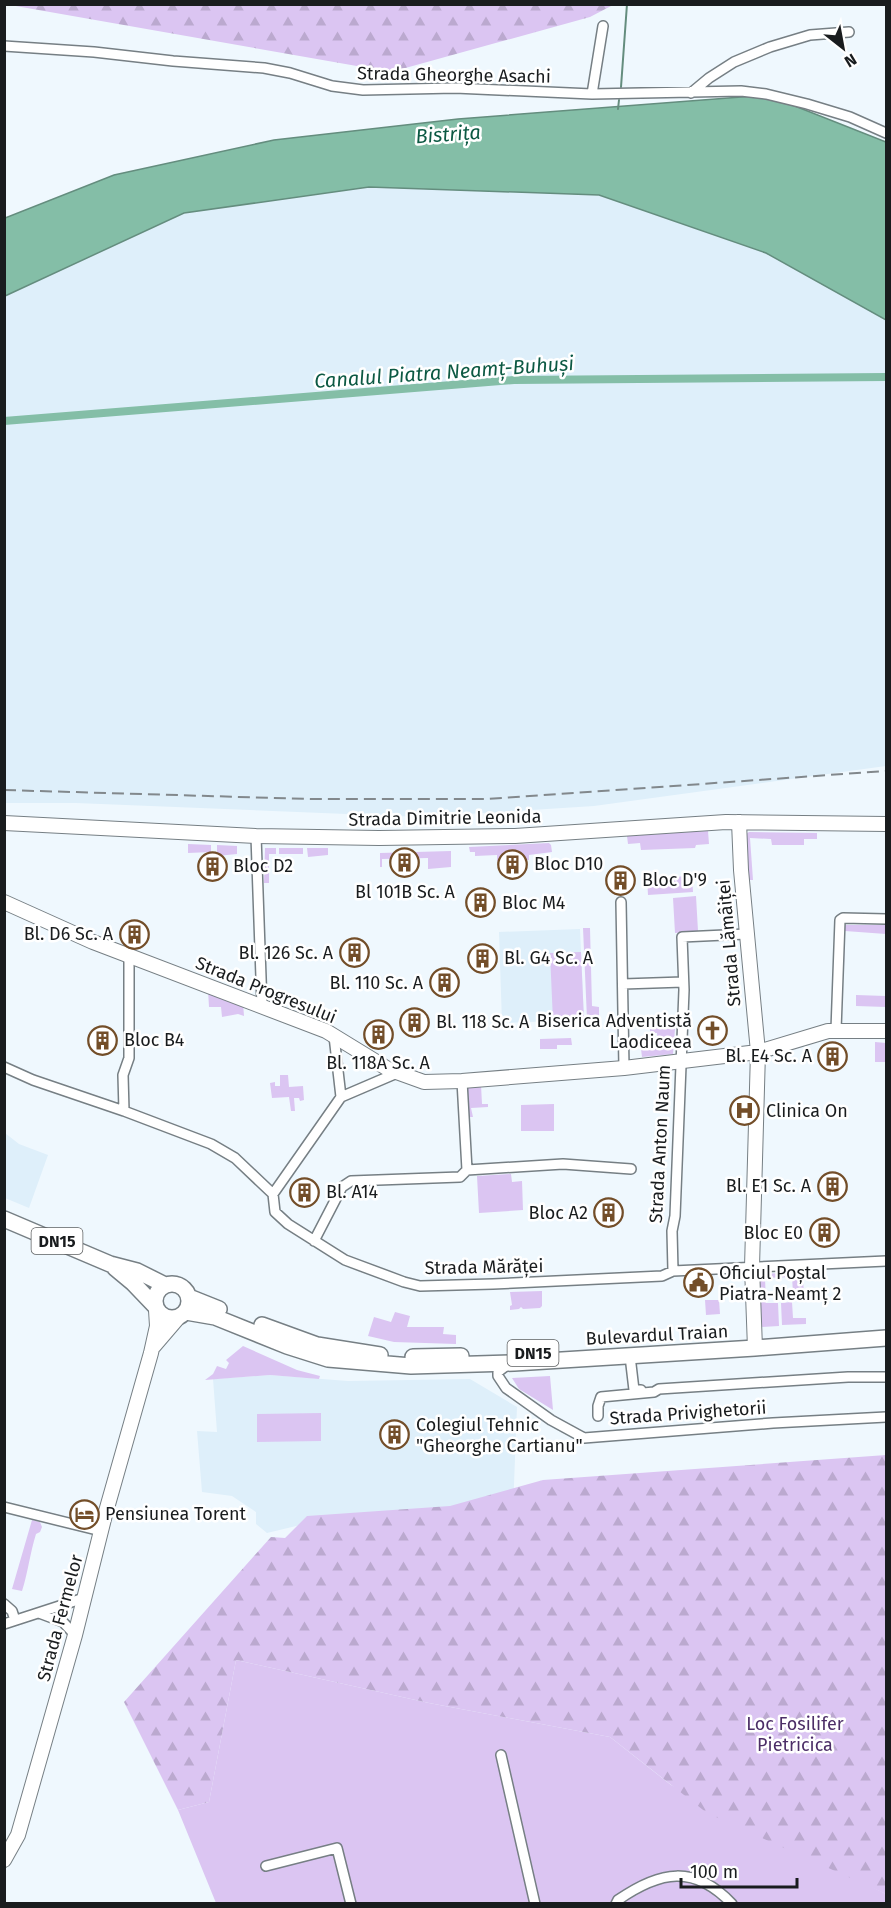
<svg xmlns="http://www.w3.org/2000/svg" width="891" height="1908" viewBox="0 0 891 1908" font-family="'Fira Sans',sans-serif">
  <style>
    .built { fill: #deeffa }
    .green { fill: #dbc5f2 }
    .forest { fill: url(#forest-firs) }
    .water { fill: #84bea7; stroke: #648d7e; stroke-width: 1.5 }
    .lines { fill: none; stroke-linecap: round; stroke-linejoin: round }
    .stream { stroke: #648d7e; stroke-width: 2 }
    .canal { stroke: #84bea7; stroke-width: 8 }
    .street-casing { stroke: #767f84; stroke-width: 12 }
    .secondary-casing { stroke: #767f84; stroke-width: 16 }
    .primary-casing { stroke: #767f84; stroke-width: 18 }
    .street { stroke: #fff; stroke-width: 9 }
    .secondary { stroke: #fff; stroke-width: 14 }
    .primary { stroke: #fff; stroke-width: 15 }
    .rail { stroke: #82888c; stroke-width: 2; stroke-dasharray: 12 6; stroke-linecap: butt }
    .labels { text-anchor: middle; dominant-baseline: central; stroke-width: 5; stroke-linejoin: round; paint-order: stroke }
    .shield { fill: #fff; stroke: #5e6062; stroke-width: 1.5 }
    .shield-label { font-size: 16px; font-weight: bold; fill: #191c1e }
    .street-label { font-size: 18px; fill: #191c1e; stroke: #fff }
    .poi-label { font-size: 18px; fill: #191c1e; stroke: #fff; text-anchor: start }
    .park-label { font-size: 18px; fill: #4c2e67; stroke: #fff }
    .water-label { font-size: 20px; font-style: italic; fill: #0c5943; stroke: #fff }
  </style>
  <defs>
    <pattern id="forest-firs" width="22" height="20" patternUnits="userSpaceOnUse" patternTransform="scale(1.5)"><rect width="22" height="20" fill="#dbc5f2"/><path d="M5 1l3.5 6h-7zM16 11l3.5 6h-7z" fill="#bba9cf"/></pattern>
  </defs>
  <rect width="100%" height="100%" fill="#eff8fe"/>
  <path class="built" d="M369,187L599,195L766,253L886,320V766L594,806L421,817L76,803H5L4,296L184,213Z
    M580,929L584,1020L502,1023L499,932Z
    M5,1133L19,1144L48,1155L29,1208L5,1198Z
    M270,1375L348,1381L470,1379L517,1407L512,1536L321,1520L267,1533L256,1524V1512L232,1496L202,1492L197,1431L217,1432L213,1379Z"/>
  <path class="green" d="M708,831L709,844L696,845L695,848L641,850L640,843L628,844L627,836Z
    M749,832L817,833V839H804V845H772L771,839L750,838L753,880H748L746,834Z
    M549,843L551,845L552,852L529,855V860L497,861V855L475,856V852H470L469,847Z
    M188,844L211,845V852L188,853Z
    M217,845L237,846V854L217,856Z
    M265,848H276V854H269V883H264Z
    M279,848H303V854H279Z
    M307,848H328V855L308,857Z
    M451,851V867L428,869V858L382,859V867H380V853Z
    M692,876L693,892L648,895L647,878Z
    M696,896L698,931L675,933L673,898Z
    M846,925H886V934L845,931L844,967H841L843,926Z
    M583,928H590L592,1006L599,1007V1019H587Z
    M581,952L584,1020L553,1021L550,953Z
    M208,990L243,1003L244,1016L238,1014L222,1017L221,1007H209Z
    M856,995L886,996V1007L856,1006Z
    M650,1015L676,1016L673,1054L642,1057L641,1049L658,1048L657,1033H650Z
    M571,1038L572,1045H557V1049H540V1039Z
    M875,1042L886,1043V1062H875Z
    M280,1075H288L289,1087L303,1086L304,1100L300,1101L299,1098H294L295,1111H291L289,1097L272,1098L270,1083L275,1082V1086H280Z
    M481,1085L482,1104H488V1107L471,1108L473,1117H469L467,1087Z
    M554,1104V1131H521V1105Z
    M511,1174L512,1182L522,1181L523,1210L479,1213L477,1176Z
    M802,1272L804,1292L793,1293L792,1277L765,1278L766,1303H778L779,1326L761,1327L759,1277L762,1274Z
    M542,1291V1306L540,1308L523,1309L521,1307L519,1309L510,1310V1306L512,1305L510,1292Z
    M705,1300H719L720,1314L706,1315Z
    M792,1302L793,1318H806V1324L782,1325L781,1303Z
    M395,1312L410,1316L407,1327H444L443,1334L456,1335V1344L394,1342L368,1336L374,1317L391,1322Z
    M243,1346L297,1370L320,1376L319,1379L270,1375L205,1380L213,1374L217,1366L226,1369L229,1363L226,1360Z
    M550,1376L553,1410L519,1389L512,1378Z
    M321,1413V1441L257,1442V1414Z
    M32,1520L40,1522L42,1527L40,1532L36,1534C30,1553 28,1572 22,1591L12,1589Z
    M236,1660L429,1703L610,1737L671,1785L886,1894V1903H216L178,1810L209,1802Z"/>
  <path class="forest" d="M10,5H613L590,17L391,72Z
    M886,1455V1894L707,1813L610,1737L429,1703L236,1660L209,1802L178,1810L124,1702L271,1537L285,1538L307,1516L450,1506L543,1480Z"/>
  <path class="water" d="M767,95L886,142V320L766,253L599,195L369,187L184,213L5,296V218L114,175L274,140L458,119Z"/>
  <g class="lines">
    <path class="stream" d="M621,87L627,4
      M618,109L619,100"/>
    <path class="canal" d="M4,421L514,380L886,377"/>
    <defs>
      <path id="street" d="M4,46L94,52L173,61L264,68L290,73L332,86L363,90L455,88L592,94L741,91L766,94L807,104L850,117L886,133
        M691,93L709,78L734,62L770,47L810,35L849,32
        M592,94L603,26
        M256,836L262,1006
        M621,902L624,1068
        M623,984L683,982
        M836,1030L840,920L843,918L886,919
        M334,1036L341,1097
        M4,1067L33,1080L124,1111L211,1144L235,1158L273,1194L275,1212L288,1224L345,1260L404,1282L420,1286L493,1284L662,1276L673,1271L886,1261
        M462,1081L467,1170
        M124,1111L123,1075L129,1058V956
        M273,1194L341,1097L397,1073
        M314,1241L342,1187L351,1181L460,1177L467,1170L563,1164L631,1169
        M673,1271L672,1231L675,1216L684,990L682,937L746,934
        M630,1356L634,1390H641
        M507,1365L498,1372V1376L506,1388L551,1420L584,1438L773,1423L886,1417
        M598,1416V1406L601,1397L654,1392L659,1389L848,1377H886
        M4,1507L101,1531
        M4,1604L12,1611L15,1620
        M39,1613L63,1622L75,1635
        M4,1624L84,1598
        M501,1755L535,1904
        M266,1866L337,1848L351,1904
        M616,1904L618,1900C660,1871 694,1864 732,1904"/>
      <path id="secondary" d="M739,822L741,870L758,1052L752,1267L755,1348
        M4,823L256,836L379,838L515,836L726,822L886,824
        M4,902L93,942L326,1031L388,1069L424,1082L462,1081L624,1068L758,1052L828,1031H886
        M154,1346L178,1318
        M4,1860L18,1835L75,1635L105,1515L151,1353L157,1326L156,1310"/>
      <path id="primary" d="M4,1219L110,1264L137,1271L165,1285
        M115,1268L133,1283L155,1306
        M155 1301a17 17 0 1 1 34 0a17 17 0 1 1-34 0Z
        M189,1297L219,1309
        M186,1312L215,1317L287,1346L328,1359L411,1366L514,1363L755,1348L886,1338
        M262,1325L317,1345L380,1355
        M413,1357L461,1356"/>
    </defs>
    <use href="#street" class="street-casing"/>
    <use href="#secondary" class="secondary-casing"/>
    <use href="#primary" class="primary-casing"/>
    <use href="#street" class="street"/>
    <use href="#secondary" class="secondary"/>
    <use href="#primary" class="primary"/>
    <path class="rail" d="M4,790L310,799H488L886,771"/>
  </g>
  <defs>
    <symbol id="building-ring" viewBox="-11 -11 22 22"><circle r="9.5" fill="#fff" stroke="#734e29" stroke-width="1.5"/><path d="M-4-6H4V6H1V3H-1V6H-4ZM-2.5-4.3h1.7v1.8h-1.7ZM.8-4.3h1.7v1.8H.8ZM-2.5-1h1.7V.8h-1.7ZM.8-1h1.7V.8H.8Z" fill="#734e29"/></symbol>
    <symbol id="church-ring" viewBox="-11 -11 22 22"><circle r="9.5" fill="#fff" stroke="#734e29" stroke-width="1.5"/><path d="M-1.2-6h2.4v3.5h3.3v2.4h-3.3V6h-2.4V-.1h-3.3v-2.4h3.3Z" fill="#734e29"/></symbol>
    <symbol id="hospital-ring" viewBox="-11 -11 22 22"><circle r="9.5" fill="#fff" stroke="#734e29" stroke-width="1.5"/><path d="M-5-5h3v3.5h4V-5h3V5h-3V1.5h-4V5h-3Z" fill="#734e29"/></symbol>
    <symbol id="civic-ring" viewBox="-11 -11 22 22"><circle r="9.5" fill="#fff" stroke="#734e29" stroke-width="1.5"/><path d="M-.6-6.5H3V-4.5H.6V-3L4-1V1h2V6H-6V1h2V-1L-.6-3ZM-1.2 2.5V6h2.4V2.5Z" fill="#734e29"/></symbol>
    <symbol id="hotel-ring" viewBox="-11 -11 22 22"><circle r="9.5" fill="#fff" stroke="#734e29" stroke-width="1.5"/><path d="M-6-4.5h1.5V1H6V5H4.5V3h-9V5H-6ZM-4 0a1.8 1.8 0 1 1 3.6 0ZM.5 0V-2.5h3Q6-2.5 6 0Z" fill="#734e29"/></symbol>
  </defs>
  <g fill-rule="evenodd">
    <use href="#building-ring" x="388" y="846" width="33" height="33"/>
    <use href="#building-ring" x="496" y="848" width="33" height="33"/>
    <use href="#building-ring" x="196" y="850" width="33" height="33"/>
    <use href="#building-ring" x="604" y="864" width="33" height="33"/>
    <use href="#building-ring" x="464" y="886" width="33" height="33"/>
    <use href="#building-ring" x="118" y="918" width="33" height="33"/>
    <use href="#building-ring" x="338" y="936" width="33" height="33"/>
    <use href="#building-ring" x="466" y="942" width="33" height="33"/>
    <use href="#building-ring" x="428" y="966" width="33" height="33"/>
    <use href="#building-ring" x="398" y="1006" width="33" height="33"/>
    <use href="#church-ring" x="696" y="1014" width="33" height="33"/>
    <use href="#building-ring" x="362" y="1018" width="33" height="33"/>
    <use href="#building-ring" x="86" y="1024" width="33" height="33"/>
    <use href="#building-ring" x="816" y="1040" width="33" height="33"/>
    <use href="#hospital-ring" x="728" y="1094" width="33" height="33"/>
    <use href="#building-ring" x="816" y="1170" width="33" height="33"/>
    <use href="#building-ring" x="288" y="1176" width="33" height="33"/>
    <use href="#building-ring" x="592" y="1196" width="33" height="33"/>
    <use href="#building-ring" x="808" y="1216" width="33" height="33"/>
    <use href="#civic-ring" x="682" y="1266" width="33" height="33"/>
    <use href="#building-ring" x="378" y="1418" width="33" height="33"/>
    <use href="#hotel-ring" x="68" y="1498" width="33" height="33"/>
  </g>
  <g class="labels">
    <g class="shield">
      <rect x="31.5" y="1228" width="51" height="26" rx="4.5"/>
      <rect x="507.5" y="1340" width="51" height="26" rx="4.5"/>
    </g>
    <g class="shield-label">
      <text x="57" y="1241">DN15</text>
      <text x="533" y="1353">DN15</text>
    </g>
    <g class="street-label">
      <text transform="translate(454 75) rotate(1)">Strada Gheorghe Asachi</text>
      <text transform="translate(445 818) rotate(-1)">Strada Dimitrie Leonida</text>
      <text transform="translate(729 943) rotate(-95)">Strada Lămâiței</text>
      <text transform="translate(266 990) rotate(22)">Strada Progresului</text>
      <text transform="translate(660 1144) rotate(-87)">Strada Anton Naum</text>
      <text transform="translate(484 1267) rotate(-1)">Strada Mărăței</text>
      <text transform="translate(657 1335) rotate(-3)">Bulevardul Traian</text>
      <text transform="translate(688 1413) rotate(-4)">Strada Privighetorii</text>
      <text transform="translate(60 1618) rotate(-75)">Strada Fermelor</text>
    </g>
    <g class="poi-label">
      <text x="534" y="864">Bloc D10</text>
      <text x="233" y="866">Bloc D2</text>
      <text x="642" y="880">Bloc D'9</text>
      <text x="405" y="892" text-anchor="middle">Bl 101B Sc. A</text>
      <text x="502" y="903">Bloc M4</text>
      <text x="113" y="934" text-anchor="end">Bl. D6 Sc. A</text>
      <text x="333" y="953" text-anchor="end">Bl. 126 Sc. A</text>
      <text x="504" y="958">Bl. G4 Sc. A</text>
      <text x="423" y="983" text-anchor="end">Bl. 110 Sc. A</text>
      <text x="692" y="1021" text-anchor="end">Biserica Adventistă<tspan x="692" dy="21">Laodiceea</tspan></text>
      <text x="436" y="1022">Bl. 118 Sc. A</text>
      <text x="124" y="1040">Bloc B4</text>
      <text x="812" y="1056" text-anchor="end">Bl. E4 Sc. A</text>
      <text x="378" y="1063" text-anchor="middle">Bl. 118A Sc. A</text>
      <text x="766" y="1111">Clinica On</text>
      <text x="811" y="1186" text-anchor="end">Bl. E1 Sc. A</text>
      <text x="326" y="1192">Bl. A14</text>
      <text x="588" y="1213" text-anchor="end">Bloc A2</text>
      <text x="803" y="1233" text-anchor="end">Bloc E0</text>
      <text x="719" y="1273">Oficiul Poștal<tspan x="719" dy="21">Piatra-Neamț 2</tspan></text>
      <text x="416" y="1425">Colegiul Tehnic<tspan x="416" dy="21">"Gheorghe Cartianu"</tspan></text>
      <text x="105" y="1514">Pensiunea Torent</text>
    </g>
    <g class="park-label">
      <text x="795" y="1724">Loc Fosilifer<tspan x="795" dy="21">Pietricica</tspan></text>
    </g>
    <g class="water-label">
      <text transform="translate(448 134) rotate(-4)">Bistrița</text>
      <text transform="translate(444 372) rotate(-4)">Canalul Piatra Neamț-Buhuși</text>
    </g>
  </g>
  <rect width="891" height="1908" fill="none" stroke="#191c1e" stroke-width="12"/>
  <g transform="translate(843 48) rotate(149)" stroke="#ffffff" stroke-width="4.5" paint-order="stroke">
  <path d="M0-4.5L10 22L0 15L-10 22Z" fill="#191c1e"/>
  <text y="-9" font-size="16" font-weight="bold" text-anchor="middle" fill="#191c1e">N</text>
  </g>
  <path d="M681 1878v9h116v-9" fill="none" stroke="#191c1e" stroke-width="3"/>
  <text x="690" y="1878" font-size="18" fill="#191c1e" stroke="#ffffff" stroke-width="4.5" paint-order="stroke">100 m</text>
</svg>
